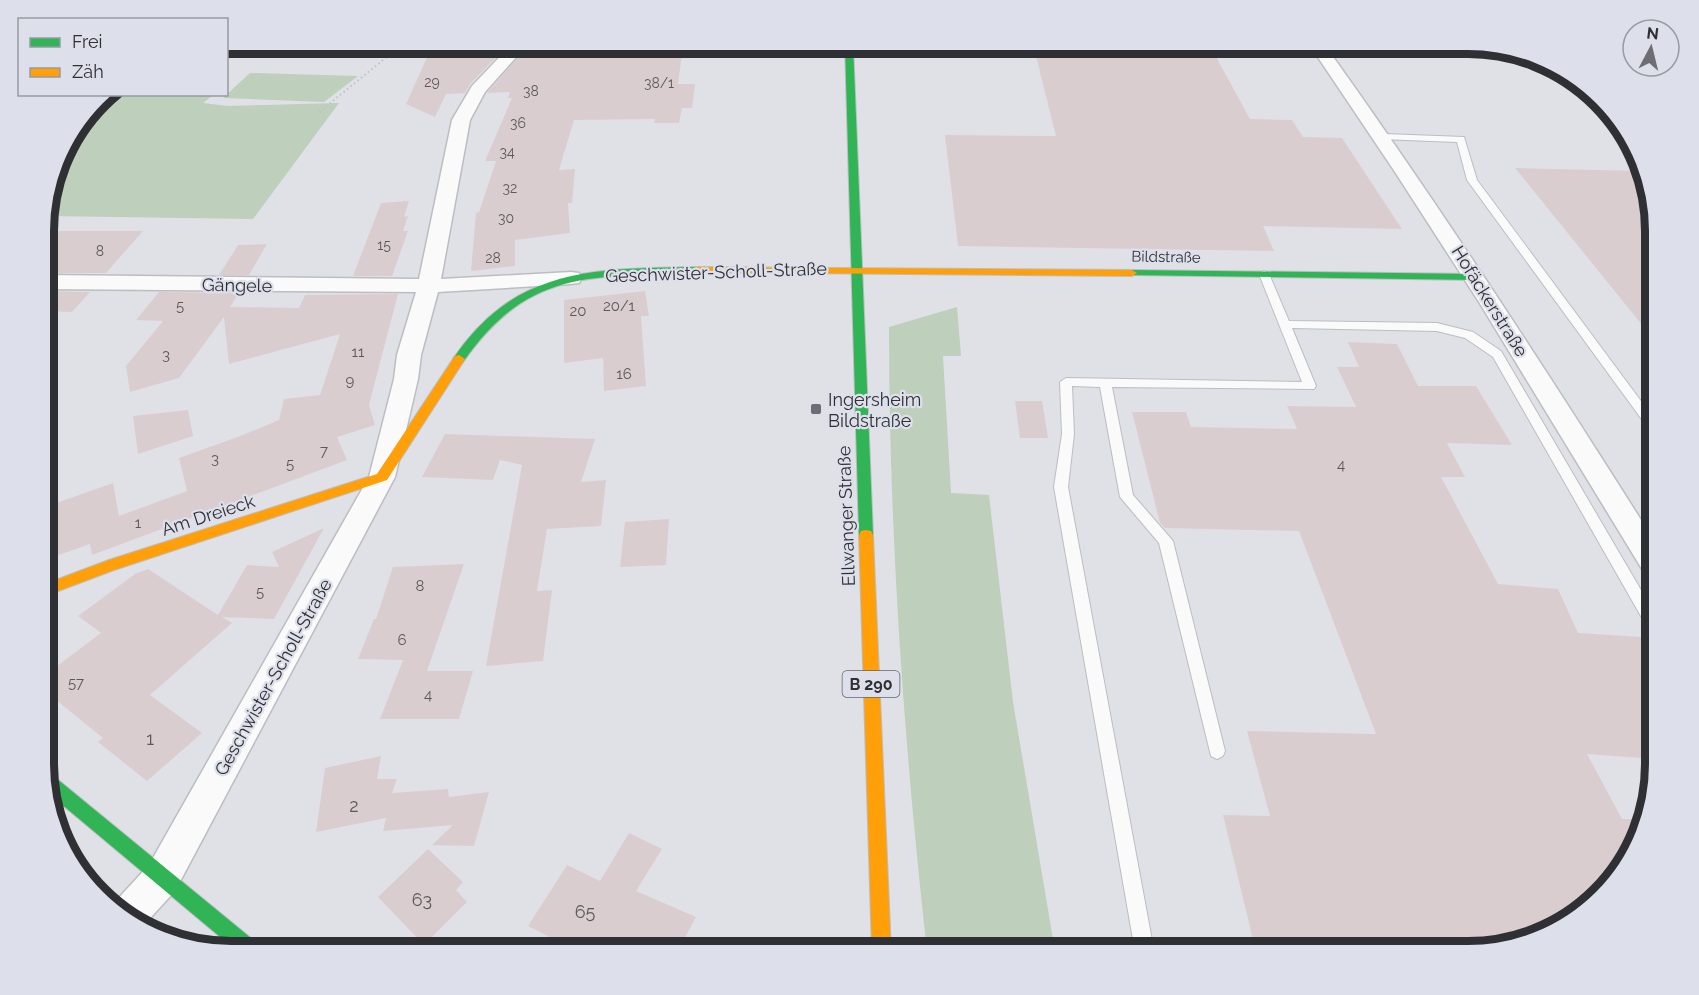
<svg xmlns="http://www.w3.org/2000/svg" width="1699" height="995" viewBox="0 0 1699 995" font-family="Raleway,sans-serif">
  <style>
    .green { fill: #becfbb }
    .building { fill: #dacdcf }
    .lines { fill: none; stroke-linecap: round; stroke-linejoin: round }
    .lane-casing { stroke: #bcbdc1; stroke-width: 2 }
    .street-casing { stroke: #bcbdc1; stroke-width: 3 }
    .fast-casing { stroke: #bcbdc1; stroke-width: 2 }
    .slow-casing { stroke: #bcbdc1; stroke-width: 2 }
    .path { stroke: #c1c2c5; stroke-width: 2; stroke-dasharray: 1.5 3; stroke-linecap: butt }
    .lane { fill: #fafafb; fill-rule: evenodd }
    .street { fill: #fafafb; fill-rule: evenodd }
    .fast { fill: #30b455; fill-rule: evenodd }
    .slow { fill: #ff9f0a; fill-rule: evenodd }
    .poi-dot { fill: #6d6e73; stroke: #dde0ea; stroke-width: 2 }
    .labels { text-anchor: middle; dominant-baseline: central; stroke-width: 4.5; stroke-linejoin: round; paint-order: stroke }
    .far-number-label { font-size: 14px; fill: #5c595c }
    .far-street-label { font-size: 15px; fill: #2f3034; stroke: #dde0ea }
    .number-label { font-size: 15px; fill: #5c595c }
    .shield { fill: #dde0ea; stroke: #63656b; stroke-width: 1.5 }
    .shield-label { font-size: 16px; font-weight: bold; fill: #2f3034 }
    .street-label { font-size: 18px; fill: #2f3034; stroke: #dde0ea }
    .poi-label { font-size: 18px; fill: #2f3034; stroke: #dde0ea; text-anchor: start }
    .near-number-label { font-size: 18px; fill: #5c595c }
    .rim { fill: none; stroke: #2f3034; stroke-width: 8 }
  </style>
  <rect width="100%" height="100%" fill="#e0e1e7"/>
  <path class="green" d="M250,73L358,76L324,102L223,98Z
    M104,95H213L203,103L228,106L339,103L253,219L45,216V207L63,148Z
    M957,307L961,356H943L951,493L989,495L1013,702L1055,951H927C904,745 889,534 889,327Z"/>
  <path class="building" d="M433,44H509L470,84L465,93L446,94L435,117L406,104Z
    M530,44H600L599,47L683,46L678,84H695L692,108H682L679,123H654L655,119L574,120L559,170L575,169L572,203H568L570,233L515,240V266L471,271L476,213L479,212L496,161H485L512,98H508L510,92L487,93Z
    M1033,44H1209L1250,119L1292,120L1303,137L1342,138L1402,229L1263,226L1274,251L958,246L945,135L1056,136Z
    M1515,168L1640,171L1655,219V341Z
    M409,201L404,217L408,216L403,231H408L392,276H353L381,203Z
    M45,231H143L106,273H45Z
    M267,244L249,275H219L238,245Z
    M45,291L90,292L72,312L45,311Z
    M645,291L649,316H641L646,386L604,391L603,358L564,363V300Z
    M159,292L239,293L230,307L299,308L305,295L398,294L369,405L375,425L337,437L347,460L92,555L90,544L45,560V507L113,483L119,516L187,491L179,458L243,435L279,420L284,399L320,395L340,334L229,364L224,317L179,378L130,392L126,366L163,321L136,320Z
    M1348,342L1397,344L1418,386H1476L1512,445L1447,443L1465,477H1441L1498,584L1558,589L1578,633L1642,637L1655,660V759L1587,754L1622,819H1642L1630,858L1562,926L1480,951H1321L1255,948L1223,815L1270,816L1247,731L1376,734L1299,531L1165,528L1160,523L1132,412H1186L1191,427L1297,429L1287,406L1356,407L1337,367H1359Z
    M1015,401H1042L1048,438H1020Z
    M188,410L193,436L138,454L133,416Z
    M445,434L595,439L581,482L606,480L601,526L547,529L537,591L552,590L543,661L486,666L522,465L500,460L493,480L422,477Z
    M669,519L666,565L620,567L625,522Z
    M324,528L274,619L222,617L232,623L150,695L202,733L147,781L98,742L103,738L45,691V675L101,633L78,616L135,574L148,569L218,615L247,565L279,567L272,552Z
    M464,564L427,671H473L459,719H380L403,660L358,659L374,619H376L393,567Z
    M381,756L377,779H397L392,793L448,789L449,797L489,792L474,846L432,845L453,825L383,831L386,818L316,832L325,768Z
    M629,833L662,849L636,891L696,917L678,951H577L528,926L567,865L600,881Z
    M428,849L463,882L456,890L467,902L424,945L378,897Z"/>
  <g class="lines">
    <defs>
      <path id="lane" d="M1384,134L1464,137L1477,180L1655,420V433L1651,432L1467,180L1457,142L1381,139L1380,137Z
        M1264,271L1269,274L1289,321L1437,323L1473,332L1501,351L1655,614V633L1650,632L1493,357L1465,338L1437,331L1292,328L1316,386L1314,389L1112,387L1133,495L1173,541L1225,751L1223,756L1217,759L1211,756L1159,543L1120,497L1100,387L1072,386L1074,434L1068,487L1154,951H1135L1054,487L1062,434L1060,382L1066,378L1302,382L1259,274Z"/>
      <path id="street" d="M512,44H528L485,92L470,120L441,279L571,272L579,273L582,278L579,283L571,284L438,292L421,355L418,379L395,477L175,891L142,927L137,926L114,903L149,865L369,477L394,379L397,355L416,292L45,289V275L419,279L452,120L472,86Z
        M1309,44H1324C1440,206 1548,373 1655,542V577L1645,574L1479,302L1395,172Z"/>
      <path id="fast" d="M845,44H853L873,535L871,539H861L859,535Z
        M696,267L701,270L700,272C680,277 656,274 635,275C555,278 511,294 463,362L459,363L453,359C515,266 596,269 696,267Z
        M1132,270L1476,274L1481,277L1476,280L1128,275L1127,273Z
        M45,772L51,774L258,944L260,951H237L47,792Z"/>
      <path id="slow" d="M696,267L1132,270L1137,273L1132,276L692,272L691,270Z
        M459,355L465,359L387,480L114,570L45,596V584L109,560L377,474L455,356Z
        M866,530L871,531L873,535L891,951H872L859,535L861,531Z"/>
    </defs>
    <use href="#lane" class="lane-casing"/>
    <use href="#street" class="street-casing"/>
    <use href="#fast" class="fast-casing"/>
    <use href="#slow" class="slow-casing"/>
    <path class="path" d="M319,112L403,44"/>
    <use href="#lane" class="lane"/>
    <use href="#street" class="street"/>
    <use href="#fast" class="fast"/>
    <use href="#slow" class="slow"/>
  </g>
  <rect class="poi-dot" x="810" y="403" width="12" height="12" rx="3"/>
  <g class="labels">
    <g class="far-number-label">
      <text x="432" y="82">29</text>
      <text x="659" y="83">38/1</text>
      <text x="531" y="91">38</text>
      <text x="518" y="123">36</text>
      <text x="507" y="152">34</text>
      <text x="510" y="188">32</text>
      <text x="506" y="218">30</text>
      <text x="384" y="245">15</text>
      <text x="100" y="251">8</text>
      <text x="493" y="258">28</text>
    </g>
    <g class="far-street-label">
      <text transform="translate(1166 257) rotate(1)">Bildstraße</text>
    </g>
    <g class="number-label">
      <text x="180" y="306">5</text>
      <text x="619" y="306">20/1</text>
      <text x="578" y="311">20</text>
      <text x="358" y="352">11</text>
      <text x="166" y="355">3</text>
      <text x="624" y="374">16</text>
      <text x="350" y="381">9</text>
      <text x="324" y="451">7</text>
      <text x="215" y="459">3</text>
      <text x="290" y="464">5</text>
      <text x="1341" y="465">4</text>
      <text x="138" y="523">1</text>
      <text x="420" y="586">8</text>
      <text x="260" y="592">5</text>
      <text x="402" y="640">6</text>
      <text x="76" y="683">57</text>
      <text x="428" y="695">4</text>
    </g>
    <rect class="shield" x="842.5" y="671" width="57" height="26" rx="4.5"/>
    <g class="shield-label">
      <text x="871" y="684">B 290</text>
    </g>
    <g class="street-label">
      <text transform="translate(716 272) rotate(-2)">Geschwister-Scholl-Straße</text>
      <text transform="translate(237 285) rotate(1)">Gängele</text>
      <text transform="translate(1490 301) rotate(58)">Hofäckerstraße</text>
      <text transform="translate(208 515) rotate(-18)">Am Dreieck</text>
      <text transform="translate(846 516) rotate(-92)">Ellwanger Straße</text>
      <text transform="translate(273 677) rotate(-61)">Geschwister-Scholl-Straße</text>
    </g>
    <g class="poi-label">
      <text x="828" y="399">Ingersheim<tspan x="828" dy="21">Bildstraße</tspan></text>
    </g>
    <g class="near-number-label">
      <text x="150" y="738">1</text>
      <text x="354" y="805">2</text>
      <text x="422" y="899">63</text>
      <text x="585" y="911">65</text>
    </g>
  </g>
  <path d="M0 0H1699V995H0ZM231 54H1468A177 177 0 0 1 1645 231V764A177 177 0 0 1 1468 941H231A177 177 0 0 1 54 764V231A177 177 0 0 1 231 54Z" fill="#dde0ea" fill-rule="evenodd"/>
  <path class="rim" d="M231 54H1468A177 177 0 0 1 1645 231V764A177 177 0 0 1 1468 941H231A177 177 0 0 1 54 764V231A177 177 0 0 1 231 54Z"/>
  <rect x="18" y="18" width="210" height="78" fill="#dde0ea" stroke="#979aa1" stroke-width="1.5"/>
  <rect x="30" y="38" width="30" height="9" fill="#30b455" stroke="#979aa1" stroke-width="1.5"/>
  <text x="72" y="48" font-size="18" fill="#2f3034">Frei</text>
  <rect x="30" y="68" width="30" height="9" fill="#ff9f0a" stroke="#979aa1" stroke-width="1.5"/>
  <text x="72" y="78" font-size="18" fill="#2f3034">Zäh</text>
  <g transform="translate(1651 48) rotate(7)"><circle r="28" fill="#dde0ea" stroke="#979aa1" stroke-width="1.5"/>
  <path d="M0-4.5L10 22L0 15L-10 22Z" fill="#6d6e73"/>
  <text y="-9" font-size="16" font-weight="bold" text-anchor="middle" fill="#2f3034">N</text>
  </g>
</svg>
